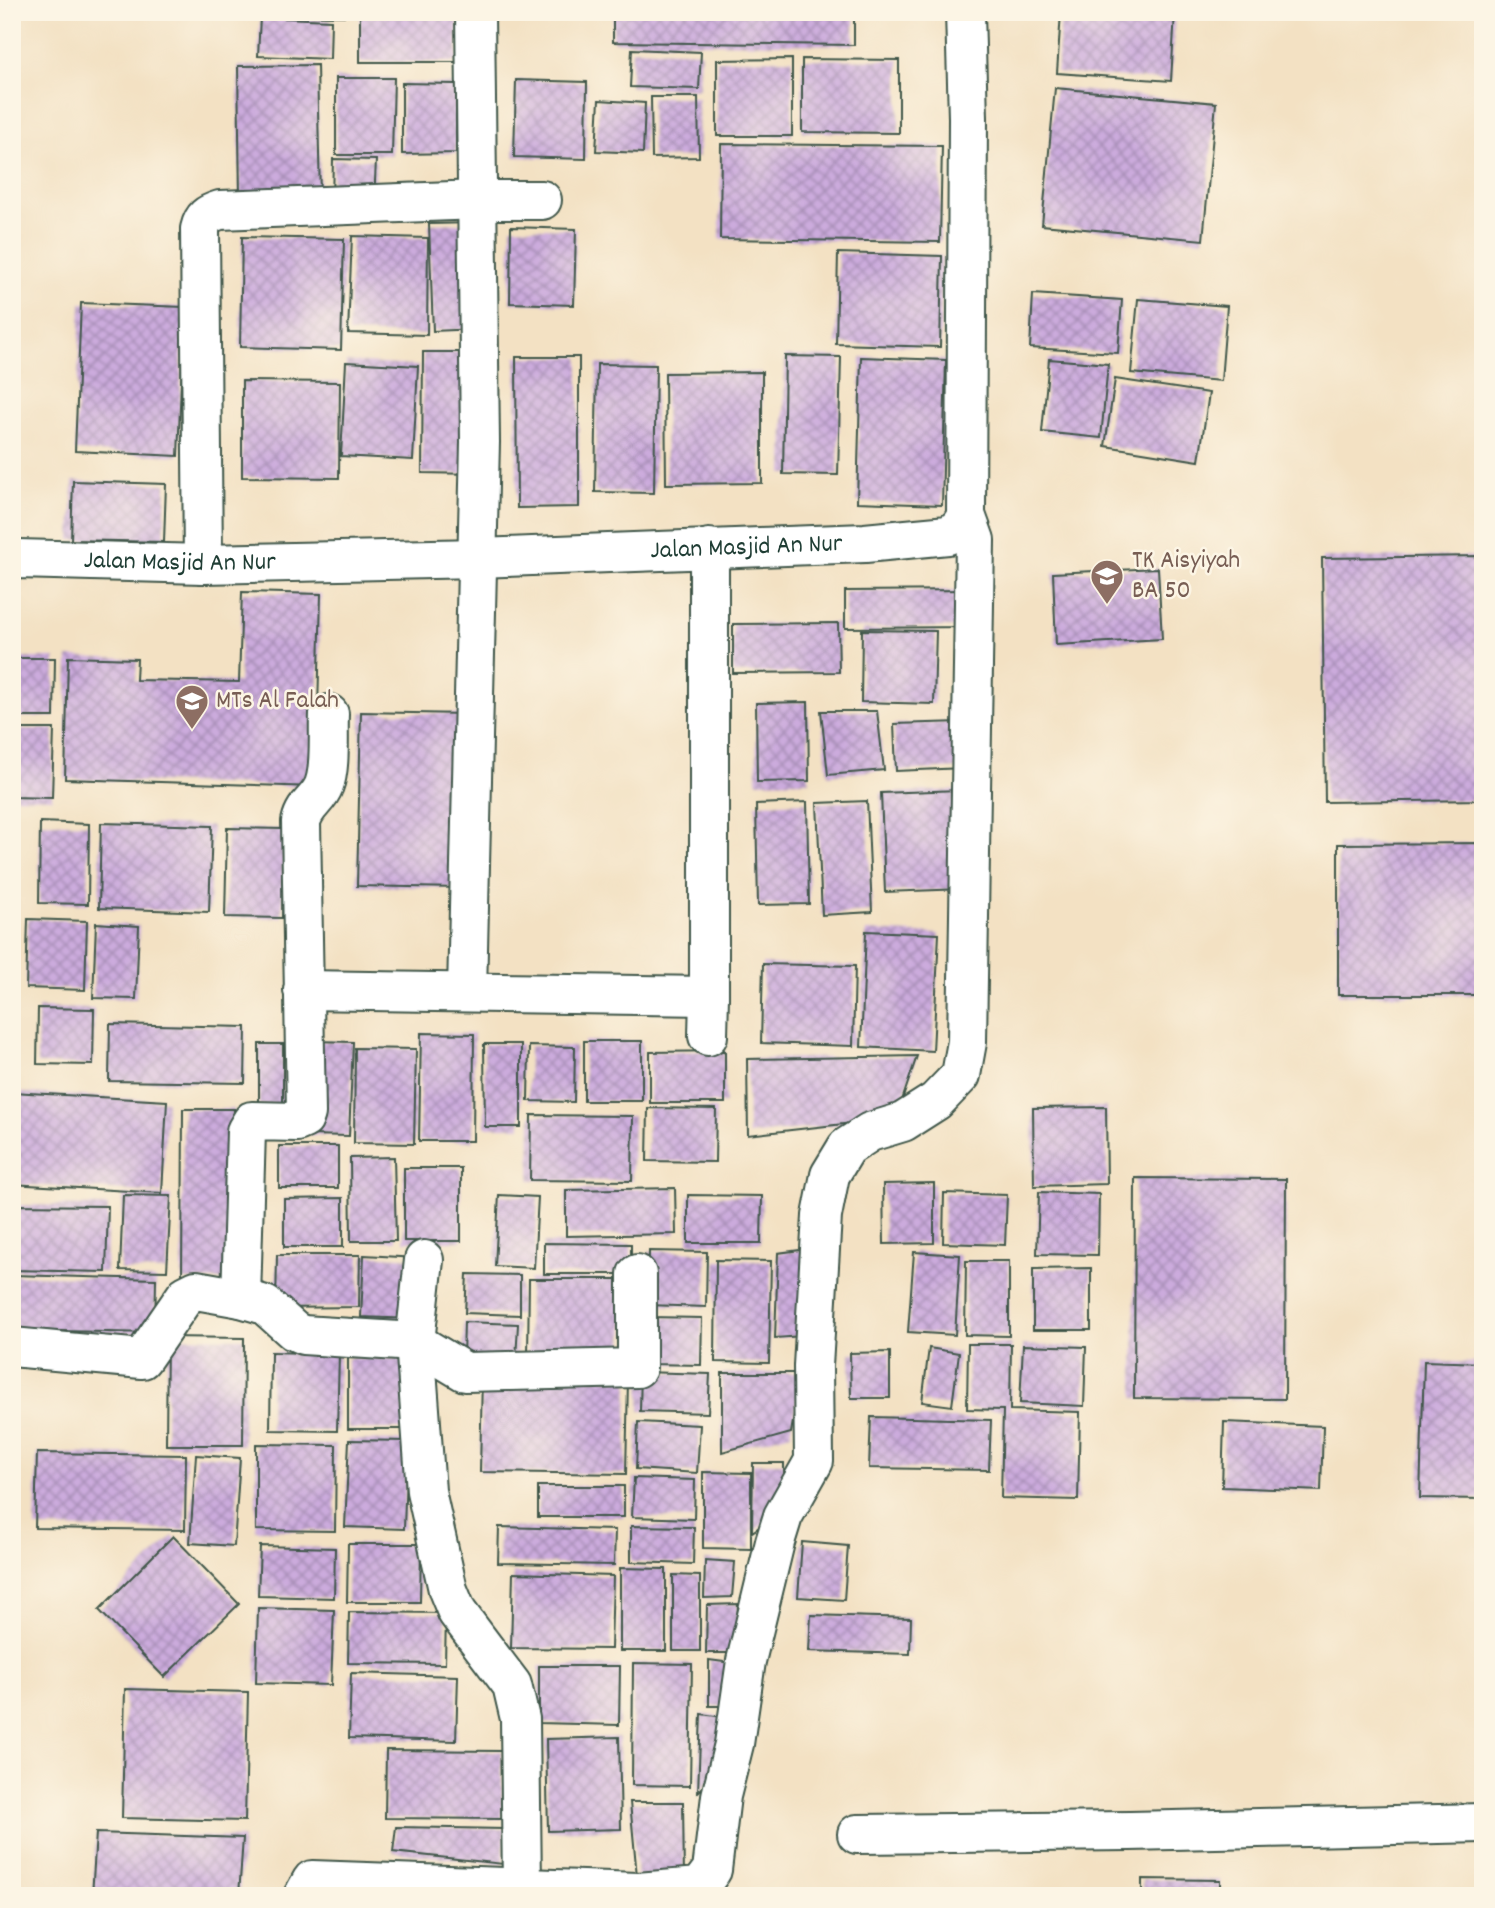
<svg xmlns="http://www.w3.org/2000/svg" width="1495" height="1908" viewBox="0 0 1495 1908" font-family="Dekko,sans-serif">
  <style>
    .building { fill: url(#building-cross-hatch) }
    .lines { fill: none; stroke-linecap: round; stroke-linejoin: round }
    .minor-casing { stroke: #3f5649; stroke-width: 42 }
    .minor { stroke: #fff; stroke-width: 38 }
    .labels { text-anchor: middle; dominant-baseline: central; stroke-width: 5; stroke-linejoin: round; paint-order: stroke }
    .street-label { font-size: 26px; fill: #1f3d34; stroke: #fcf5e5 }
    .education-label { font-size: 26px; fill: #785e54; stroke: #fcf5e5; text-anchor: start }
  </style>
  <defs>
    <pattern id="building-cross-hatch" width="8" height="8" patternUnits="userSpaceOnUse" patternTransform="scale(1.75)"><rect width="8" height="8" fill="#ccabdd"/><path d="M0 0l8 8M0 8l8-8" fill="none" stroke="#a58cb4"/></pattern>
  </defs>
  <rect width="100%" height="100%" fill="#fcf5e5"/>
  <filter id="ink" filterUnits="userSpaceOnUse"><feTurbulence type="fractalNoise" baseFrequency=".0143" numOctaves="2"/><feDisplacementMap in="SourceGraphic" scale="14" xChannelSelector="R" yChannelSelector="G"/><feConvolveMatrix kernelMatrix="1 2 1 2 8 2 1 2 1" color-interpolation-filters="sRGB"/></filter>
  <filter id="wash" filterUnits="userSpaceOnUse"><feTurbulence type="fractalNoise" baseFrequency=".00686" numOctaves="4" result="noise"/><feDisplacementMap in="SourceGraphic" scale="28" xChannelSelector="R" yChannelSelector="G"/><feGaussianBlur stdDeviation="1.57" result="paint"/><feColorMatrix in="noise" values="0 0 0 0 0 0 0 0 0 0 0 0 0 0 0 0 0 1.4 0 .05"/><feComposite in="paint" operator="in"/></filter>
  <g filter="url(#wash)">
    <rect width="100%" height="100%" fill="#f3e1c3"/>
    <g id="blocks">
      <path class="building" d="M286,12H344V16L286,15Z
        M360,12H458L457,62H360Z
        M613,12H854V45L613,42Z
        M1061,12H1175L1171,81L1057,73Z
        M260,17L331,20L330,59L258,56Z
        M632,49L701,52L699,89L630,87Z
        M792,59V136H717V60Z
        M802,59L899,60V133L802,132Z
        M317,65L320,197L240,198L238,66Z
        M336,78H394L392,155H336Z
        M516,80L587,82L586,159L514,157Z
        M402,83L456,84V153L402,154Z
        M1055,88L1216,103L1203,240L1042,225Z
        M651,97H698L699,157L652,158Z
        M599,100L645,103L643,153L596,151Z
        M721,144L942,146L940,242L720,239Z
        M333,159L376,160L374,202L332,200Z
        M474,223L476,329L433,331L429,224Z
        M511,227L576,229L574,305L510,303Z
        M352,236L428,238L427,335L348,333Z
        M242,237L344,239L341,350L240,347Z
        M838,253L942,256L940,347L836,344Z
        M1033,294L1122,300L1118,353L1030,348Z
        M1138,299L1227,306L1221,381L1131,373Z
        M81,303L184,307L178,456L75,451Z
        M423,352H474V474L422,473Z
        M785,356L841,357L838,475L783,474Z
        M516,357H579V507L517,508Z
        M861,357L946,360L942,505L857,502Z
        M1049,359L1108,364L1101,438L1042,432Z
        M346,362L418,366L413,460L341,456Z
        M597,364L656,365L654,493L595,492Z
        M762,372V483L666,484L665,373Z
        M1115,379L1209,393L1199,461L1105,446Z
        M242,381L340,382L339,478L242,477Z
        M73,481L166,484L164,542L71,540Z
        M1483,556V800L1325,802L1322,558Z
        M1158,568L1162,639L1056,645L1053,573Z
        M973,590L972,627L845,628V591Z
        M242,592L321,594L316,787L65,779L68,657L137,659L136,680L239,682Z
        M838,623L839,672L733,673V624Z
        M862,630L936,631L934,704L861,702Z
        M12,658H55L54,717H12Z
        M808,702L809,781L757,782L756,703Z
        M821,711H877L884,770L828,775Z
        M361,712L465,714L461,888L357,886Z
        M962,722L963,768L896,771L894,724Z
        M12,729H54L52,798L12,797Z
        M959,790L964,889L885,892L881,793Z
        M867,801L872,912L822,915L817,803Z
        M807,802L809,904L758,905L756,804Z
        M40,822L89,824L88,904L39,903Z
        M101,823L212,826L209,912L99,908Z
        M227,828L284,829L282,918L225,917Z
        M1483,843V995H1338V844Z
        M28,919L87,921L85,990L26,988Z
        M96,923L139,926L136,999L93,998Z
        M866,931L939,934L933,1051L861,1047Z
        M763,964L855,966L853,1046L761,1043Z
        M38,1008L94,1009L93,1065L37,1064Z
        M110,1024L246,1027L245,1083L109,1081Z
        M421,1033L474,1034L473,1141H419Z
        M314,1041L353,1042L349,1136L309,1135Z
        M584,1041H642V1101H584Z
        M259,1044H283V1104L259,1105Z
        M484,1044H521V1127H485Z
        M529,1046L575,1047L574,1102L528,1101Z
        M355,1048L416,1049L414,1144L354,1143Z
        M725,1051V1103H650V1052Z
        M917,1056L896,1118L748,1135L747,1059Z
        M12,1092L167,1101L162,1193L12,1184Z
        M1106,1107L1107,1184L1034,1186L1033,1108Z
        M648,1108L716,1109L715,1162L647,1161Z
        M183,1109H234L233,1280H182Z
        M531,1115L633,1116L632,1181L530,1180Z
        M279,1146H338V1188H279Z
        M394,1157L396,1241H351L350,1158Z
        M404,1168H461V1241H404Z
        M1135,1178L1286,1179L1285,1399L1134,1398Z
        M934,1183V1243L884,1244L883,1184Z
        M675,1188L676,1234L566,1236V1190Z
        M1039,1192L1099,1194L1098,1255L1037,1254Z
        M944,1193L1007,1195L1005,1245L943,1243Z
        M123,1195L171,1196L167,1271L120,1270Z
        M499,1195L538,1197L534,1268L495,1266Z
        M688,1195L762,1196L761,1243H688Z
        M343,1198V1247H284V1199Z
        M12,1205L108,1206L106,1272L12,1270Z
        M544,1243L631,1244V1274H544Z
        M808,1249L803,1336L775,1338L778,1253Z
        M649,1251L707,1252L706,1307L648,1305Z
        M914,1252L960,1255L955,1335L908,1332Z
        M277,1255H360L359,1307L276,1308Z
        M364,1255L417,1258L414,1319L361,1317Z
        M716,1260L771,1261L769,1363L715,1362Z
        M966,1261H1009V1336L965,1335Z
        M1091,1268V1330H1033V1269Z
        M467,1274L520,1275V1315L465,1313Z
        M12,1275L156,1279L155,1333L12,1330Z
        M529,1279H624L623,1357H528Z
        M650,1317L702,1318L701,1365L650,1364Z
        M464,1322L518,1324L516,1360L463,1358Z
        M167,1337L244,1338L243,1445H166Z
        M968,1344H1011L1010,1410L1080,1412L1078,1500L1001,1498L1003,1410L967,1409Z
        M1023,1345L1086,1347L1084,1406L1020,1403Z
        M929,1348L959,1353L952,1406L922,1402Z
        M271,1352L339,1354L337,1431L270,1430Z
        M890,1352V1398H851L850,1353Z
        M348,1358L405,1359L404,1429H348Z
        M1424,1361L1483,1363V1499L1420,1498Z
        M641,1372L710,1374L708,1413L640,1411Z
        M722,1373H801L791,1433L722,1452Z
        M482,1376L628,1379L626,1474L480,1472Z
        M871,1417L991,1420L989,1470L869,1468Z
        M638,1422L700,1425L697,1473L636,1469Z
        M1224,1422L1323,1426L1321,1491L1222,1487Z
        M349,1440L407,1441L404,1529L345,1527Z
        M256,1444L336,1445L335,1531L256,1530Z
        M37,1453L186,1455L185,1530L35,1528Z
        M196,1455L240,1458L234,1546L190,1543Z
        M753,1463H784V1510L752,1532Z
        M703,1472L751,1473V1549L703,1548Z
        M634,1478L695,1480L694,1519L632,1517Z
        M538,1486H624V1517H538Z
        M631,1526L694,1527L693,1564L631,1562Z
        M499,1527L615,1530L614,1565L498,1563Z
        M173,1536L239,1604L164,1677L99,1610Z
        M802,1542L848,1546L844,1600L798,1597Z
        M348,1544H421L420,1602H347Z
        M260,1546L335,1548L334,1598L258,1596Z
        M705,1560L735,1562L732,1597L704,1598Z
        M620,1568L666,1569V1651H620Z
        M513,1573L613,1576L611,1649L511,1648Z
        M673,1575L700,1576V1651H673Z
        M738,1604L735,1653H706L707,1605Z
        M258,1608L334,1610L331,1685L256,1683Z
        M349,1612L446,1613L445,1664L348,1663Z
        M811,1615L911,1618L910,1654L809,1651Z
        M709,1660L732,1663L723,1706H709Z
        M633,1663L692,1664L690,1786L632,1785Z
        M539,1666H620L619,1725L539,1723Z
        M351,1673L458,1676L456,1741L349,1738Z
        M125,1689L248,1692L245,1821L122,1818Z
        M701,1714L731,1718L721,1770L698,1792Z
        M619,1737L621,1829L548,1831L546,1739Z
        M386,1750L502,1751V1819L385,1818Z
        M630,1802H683L684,1880L637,1876Z
        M396,1827L505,1829L503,1864L393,1852Z
        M96,1833L243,1838L239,1895L92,1896Z
        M1142,1879L1220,1880V1896H1142Z"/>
    </g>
  </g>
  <g filter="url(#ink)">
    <use href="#blocks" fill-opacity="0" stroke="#3f5649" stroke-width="2"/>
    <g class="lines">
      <defs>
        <g id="minor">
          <path id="s1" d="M12,561L18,559L203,564L479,558L865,543L948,535C958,530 962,525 966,515L968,118L965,12"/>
          <path d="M203,564L200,229C203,217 207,214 220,210L478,200H542"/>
          <path d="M303,990L709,996V548"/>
          <path d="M467,992L480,442L475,12"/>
          <path d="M708,1036L709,996"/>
          <path d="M424,1260L415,1342L426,1491L448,1590L457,1612L512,1685L520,1719L522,1887"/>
          <path d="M241,1298L246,1131L252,1121L297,1122L304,1119L306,1113L301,822C305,804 318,801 324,785C331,767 328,734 329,714"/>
          <path d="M12,1347L142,1359L186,1295L196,1290L241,1298L265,1305L294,1331L303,1335L415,1342L465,1372L637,1368V1274"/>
          <path d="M857,1834L1130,1831L1483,1823"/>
          <path d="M303,1896L312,1880L638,1892L699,1887L712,1870L721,1796L734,1744L746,1661L775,1542L783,1516L814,1461L813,1366L822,1216L830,1175L847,1147L870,1132L903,1122L936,1101L961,1075L967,1042L975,540L966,515"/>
        </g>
      </defs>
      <use href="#minor" class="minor-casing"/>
      <use href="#minor" class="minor"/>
    </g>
  </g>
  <defs>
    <symbol id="school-pin" viewBox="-11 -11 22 30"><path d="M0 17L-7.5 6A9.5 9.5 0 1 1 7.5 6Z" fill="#8d6e63" stroke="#fcf5e5"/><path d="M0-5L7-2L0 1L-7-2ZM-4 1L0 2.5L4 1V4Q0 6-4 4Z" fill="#fff"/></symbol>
  </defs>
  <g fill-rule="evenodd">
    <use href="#school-pin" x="1088" y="557" width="38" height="52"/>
    <use href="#school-pin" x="173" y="682" width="38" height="52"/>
  </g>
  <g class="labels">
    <g class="street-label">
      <text stroke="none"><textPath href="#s1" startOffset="735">Jalan Masjid An Nur</textPath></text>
      <text stroke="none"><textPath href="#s1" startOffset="168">Jalan Masjid An Nur</textPath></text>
    </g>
    <g class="education-label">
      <text x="1132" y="561">TK Aisyiyah<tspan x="1132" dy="30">BA 50</tspan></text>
      <text x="216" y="701">MTs Al Falah</text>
    </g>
  </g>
  <rect width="1495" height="1908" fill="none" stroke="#fcf5e5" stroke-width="42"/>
</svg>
